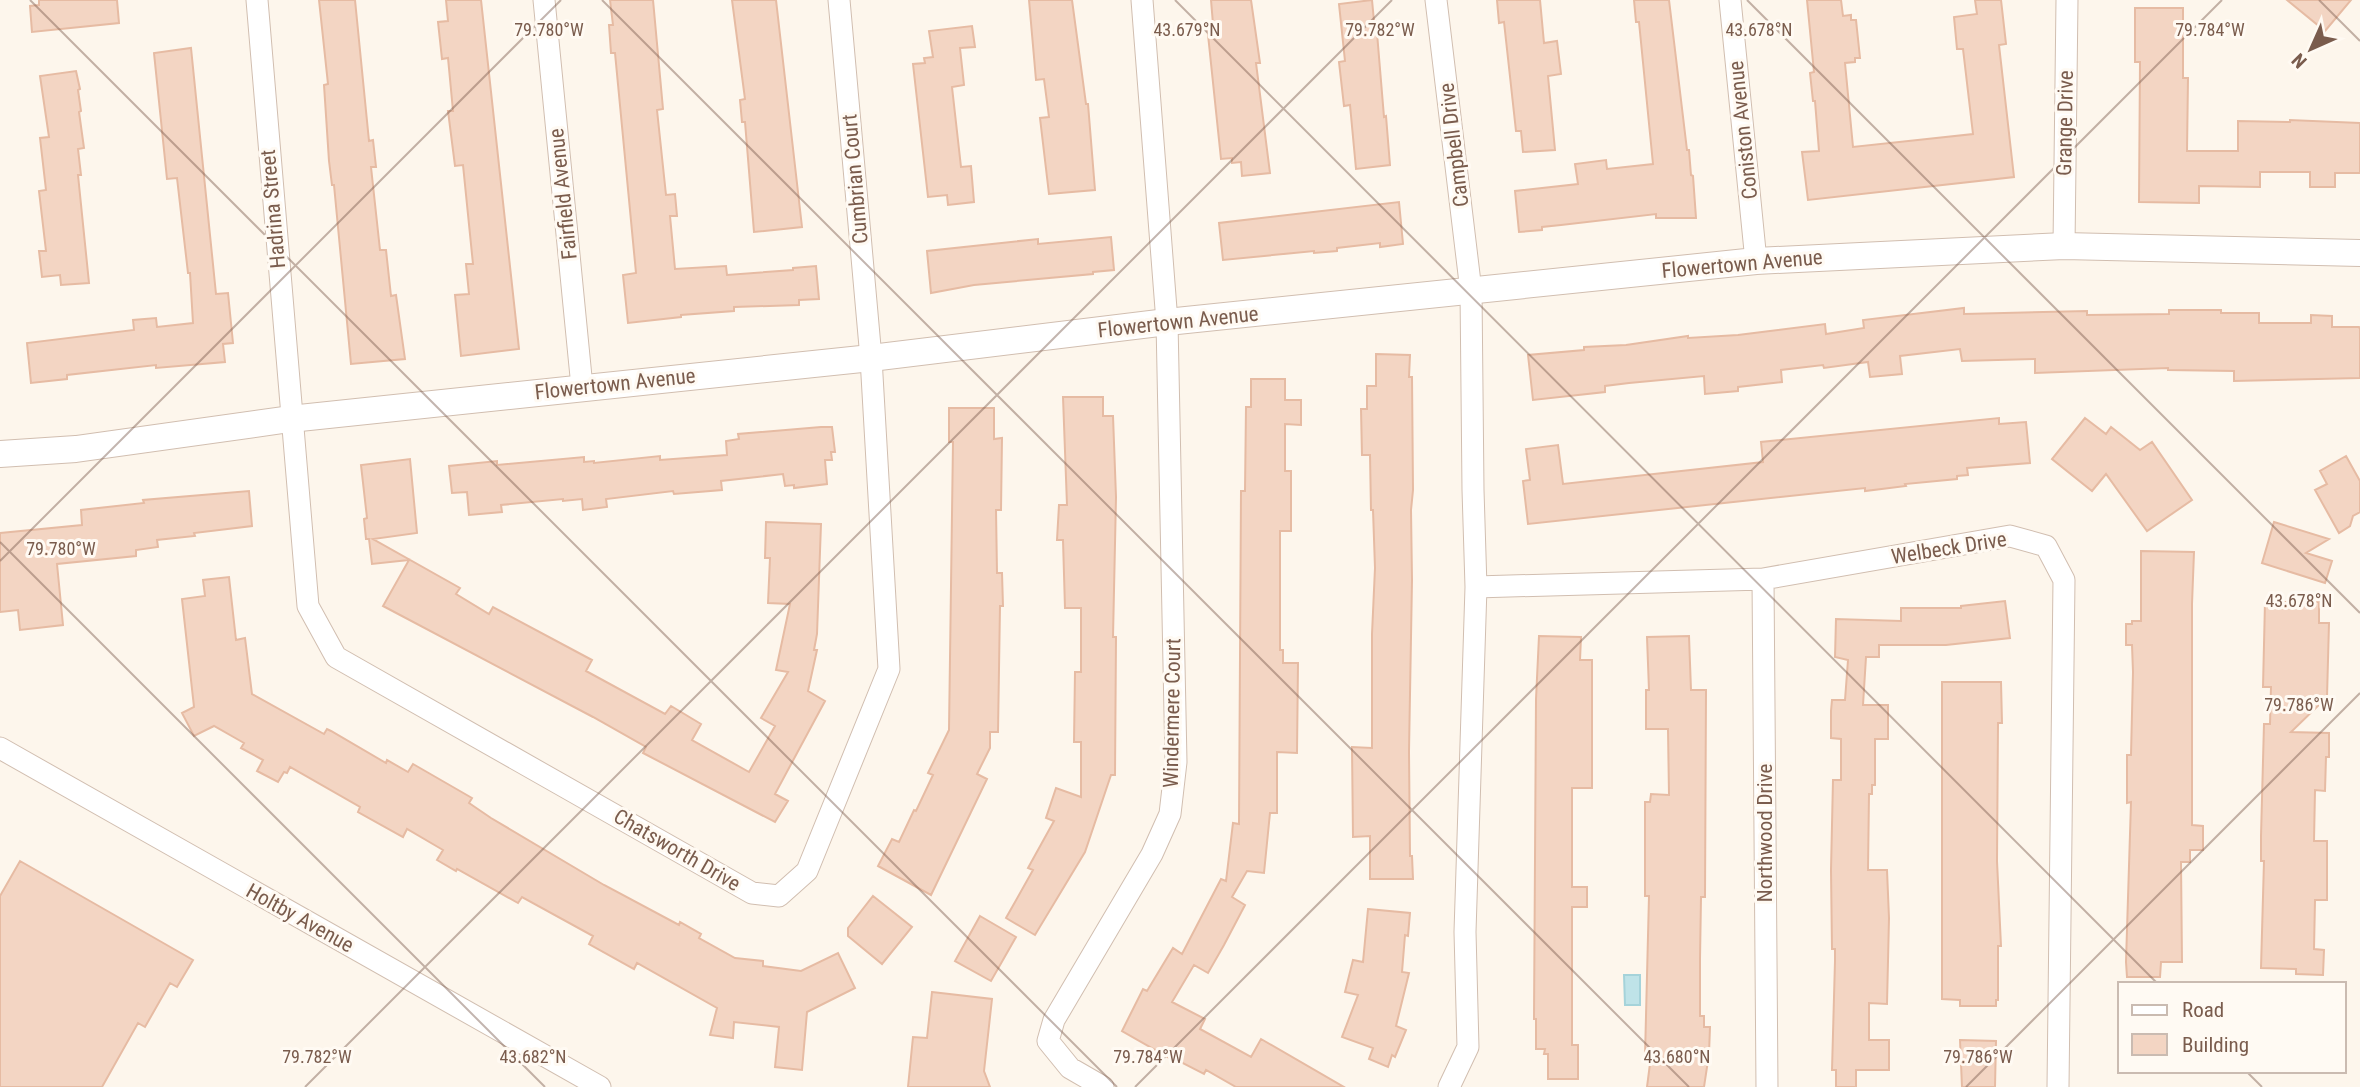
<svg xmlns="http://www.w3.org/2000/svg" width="2360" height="1087" viewBox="0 0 2360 1087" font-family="'Roboto Condensed',sans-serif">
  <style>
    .water { fill: #bfe3e8; stroke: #a5d3da; stroke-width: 2 }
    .building { fill: #f3d5c3; stroke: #e6bba3; stroke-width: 2 }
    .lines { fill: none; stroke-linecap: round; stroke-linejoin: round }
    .minor-casing { stroke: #d1beb0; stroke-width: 23 }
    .tertiary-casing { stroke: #d1beb0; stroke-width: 28 }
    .minor { stroke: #fff; stroke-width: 21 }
    .tertiary { stroke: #fff; stroke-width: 26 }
    .ticks { fill: none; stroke: #7a5c4d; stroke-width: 2; stroke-opacity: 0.45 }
    .labels { text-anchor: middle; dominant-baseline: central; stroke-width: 6; stroke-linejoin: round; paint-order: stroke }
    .street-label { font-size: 21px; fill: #7a5c4d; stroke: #fffaf3 }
    .ticks-label { font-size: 18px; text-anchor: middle; fill: #7a5c4d; stroke: #fffaf3; stroke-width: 6; stroke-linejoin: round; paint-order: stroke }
  </style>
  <rect width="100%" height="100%" fill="#fdf6ec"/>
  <path class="water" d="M1624,975H1640V1005H1625Z"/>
  <path class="building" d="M39,0H117L119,23L32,32L30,6L39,5Z
    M319,0H355L369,141L373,140L376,167H371L380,250H386L391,296L396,295L405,359L351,364L334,185H332L329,161L324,85L328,84Z
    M446,0H481L519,349L461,356L455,295L469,294L466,264H473L463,165L455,166L448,111H453L448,58L442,59L438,22L448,21Z
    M610,0H653L663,109L657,110L666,195L675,194L677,216H670L675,269L726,266L727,275L793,270V268L816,266L819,299L799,300V305L734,307V311L681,315V317L628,323L623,275L636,273L615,53H611L609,25H613Z
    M732,0H776L802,227L754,232L745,122H742L740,100L745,99Z
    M1029,0H1072L1086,104H1088L1095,190L1049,194L1040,118L1049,117L1044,79L1036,80Z
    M1211,0H1251L1260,63H1256L1270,173L1242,176L1241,162L1232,163V158L1221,159L1207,25L1213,24Z
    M1372,0L1374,21H1376L1384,117L1386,116L1390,165L1356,169L1350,105L1344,106L1339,62L1345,61L1339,4Z
    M1497,0H1540L1544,43L1557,41L1561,74L1548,76L1555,150L1523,152L1521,131H1516L1504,22L1499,23Z
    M1634,0H1669L1687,150H1689L1691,175L1693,176L1696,218H1656V214L1561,225L1542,227V230L1519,232L1515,191L1578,184L1575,164L1606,160L1607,169L1653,164L1639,22H1636Z
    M1807,0H1841L1843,16L1851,15V20H1856L1860,58H1855V62L1845,63L1853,147L1973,134L1963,49H1957L1954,17L1977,14L1975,0H2001L2006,44L1999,45L2014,177L1808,200L1802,152L1819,151L1815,101H1813L1810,73L1814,72Z
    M2287,0H2351L2325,31Z
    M2135,8H2183V78H2188L2187,151H2238V121L2290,122V120L2360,123V173H2335V187H2310V172H2260V187L2199,186V203L2139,202L2140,62H2135Z
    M972,26L975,47L960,48L964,85L952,87L961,167L971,166L974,202L948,205L947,195L928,197L913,64L925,63L924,58L933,57L929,31Z
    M191,48L216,294L228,293L233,343L223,344L225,362L156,368V365L67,375V379L31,383L27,343L134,330L133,320L156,318L157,327L193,323L190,273H188L177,178L167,179L154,53Z
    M76,71L80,89L78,90L81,111L79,112L84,148L78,149L81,175H78L89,283L61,285L60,275L42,277L39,251H46L39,191L46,190L40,138L49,137L40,76Z
    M1399,202L1403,244L1380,247V243L1337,248V251L1314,253V251L1223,260L1219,223Z
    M1111,237L1114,270L1093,272V274L974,285L931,293L927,251L1038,239V244Z
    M1964,308V314L2087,311V315L2169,314V310H2221V313H2259V323H2311V315L2332,316V327H2359L2360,329V378L2234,381V371L2168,370V368L2035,373V359L1962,361L1960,349L1900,356L1902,374L1870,377L1868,362L1824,368L1823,365L1781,370L1782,382L1738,387V391L1705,394L1704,376L1629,383L1605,386V392L1533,400L1528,355L1584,350V347L1626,345L1688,336V338L1738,335L1825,324L1826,334L1864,328L1863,320Z
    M1376,354L1410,355L1409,377H1412L1413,490L1411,510L1412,580L1409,752L1410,856H1412L1413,879H1370V836L1353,837L1352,747L1372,748V634L1375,568L1373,510H1371L1370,455H1362L1361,409H1367V386H1376Z
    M1251,379H1285V400H1301V425L1285,424V471H1291V531H1280V650H1283V663H1298L1297,753L1277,752V813H1270L1264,873L1247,871L1232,897L1245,905L1224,945L1208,973L1194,965L1172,1002L1205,1019L1200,1029L1251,1057L1261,1039L1344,1087H1236L1206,1070L1204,1074L1181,1062L1180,1064L1122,1031L1143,989L1147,991L1173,948L1182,954L1221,879L1226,881L1233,823L1239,824L1241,491H1245L1246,407H1251Z
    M1063,397H1103V416H1113L1116,497L1113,637H1116L1115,775H1111L1085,852L1035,935L1006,918L1033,870L1028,868L1054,821L1046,818L1056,788L1081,797V742H1074L1075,672H1081V608H1065L1063,540H1057L1059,505H1067Z
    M949,408H994V439L1002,438L1001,510H996L997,573H1002L1003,606H1000L998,732H990V748L977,774L987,779L931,895L878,866L892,839L899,842L914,810L916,811L933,775L928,773L949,730L953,442H949Z
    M1999,418V424L2026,422L2030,463L1967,468L1968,475L1957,476V479L1905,484L1906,486L1865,491V488L1528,524L1523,481L1530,480L1526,449L1558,445L1563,484L1763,462L1761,442Z
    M2085,418L2106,434L2111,427L2140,450L2152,442L2192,500L2147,531L2106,474L2092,491L2052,459Z
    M821,427H832L835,452H831L832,460H825L827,484L794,488V485L785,486L783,474L721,481L722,490L674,494L673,491L606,499L607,507L583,510L582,499L563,501V499L501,505L502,512L469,515L467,492L452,493L449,466L497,461V465L584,457V462L594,461V463L660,456V460L727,455L726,441L739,439L738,434Z
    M2346,456L2360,481V512L2353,516L2350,526L2339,533L2315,490L2327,484L2320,471Z
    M410,459L417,533L373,539L460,588L456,594L489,614L493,607L592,660L586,671L665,714L671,706L701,724L692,740L749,772L775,726L761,718L788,672L776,670L790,604L768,603L770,558H765L766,522L821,524L817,634L814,650H817L808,691L825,701L775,794L788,801L775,822L643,753L646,747L593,717L383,606L409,560L372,564L369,539H366L364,519L367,518L361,465Z
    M249,491L252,526L194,533L195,536L157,540L158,547L136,550V556L57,564L63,625L20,630L18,610L0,612V533L82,525L81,510L144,503L143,500Z
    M2274,522L2329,539L2306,553L2332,561L2325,583L2262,563Z
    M2141,551L2194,552L2192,604V825L2203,826V850H2190V862H2181L2182,962H2161L2160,977H2127L2126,962L2131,802L2127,803V755H2131L2133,672L2132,645H2126V624H2132V621H2141Z
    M229,577L236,640L245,638L252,694L324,734L327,729L331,731L386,763L387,760L408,772L413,764L472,798L469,803L491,818L604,885L679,925L680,922L701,934L699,938L735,958L763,961V966L801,971L838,953L855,988L807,1012L802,1070L775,1067L779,1027L734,1022L733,1038L710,1035L717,1008L637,963L634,969L589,944L593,936L522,897L518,903L457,869L456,871L437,860L443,850L407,829L403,837L358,812L360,807L290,767L287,773L284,772L278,782L257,771L263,760L241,748L244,743L214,726L194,736L182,713L194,707L182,599L205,596L203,580Z
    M2005,601L2010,638L1946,645H1879V657H1866L1863,705H1888V739H1875V785H1872V794H1869L1868,870H1887L1889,918L1887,1004L1869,1003V1040H1889V1070H1856V1087H1836V1070H1832L1835,961V949H1832L1831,870L1833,780H1841V739L1831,738V711L1832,700H1845L1848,660L1835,657L1836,619L1901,621V608H1961V606Z
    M2265,602H2319V623H2329L2327,697L2291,732L2329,733V757H2326L2325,791L2315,790L2314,841H2327V900H2315L2314,949L2324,950L2323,975L2296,974V969L2261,968L2264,861H2261V836L2264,724H2270L2271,687H2263Z
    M1539,636L1581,637L1580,660H1592V788H1572V887H1587V907H1572V1045H1578V1079H1548V1054H1544L1545,1049H1536V1019H1534L1536,699Z
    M1689,636L1691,690H1706L1705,897H1701L1700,959V1016H1704V1027H1710L1709,1054L1704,1087H1647L1651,1056H1645L1649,896H1645V802H1650L1651,794L1669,795L1668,729H1646V690H1649L1647,637Z
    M1942,682H2001L2002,723H1998L1997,861L2001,946H1998V1000H1996V1006H1960V1000L1942,999Z
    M20,861L193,960L177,987L170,983L145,1027L138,1023L102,1087H0V896Z
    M873,896L912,927L882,964L848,936V928Z
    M1368,909L1410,913L1408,936L1405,935L1402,972L1409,973L1396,1026L1406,1030L1395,1057L1392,1055L1388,1067L1369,1059L1373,1048L1342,1037L1358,995L1345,992L1353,960L1363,962Z
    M980,916L1016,937L991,981L955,961Z
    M932,992L992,999L984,1071L990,1087H908L913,1037L927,1038Z
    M1960,1040L1996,1041L1995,1087H1962Z"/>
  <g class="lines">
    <defs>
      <path id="minor" d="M257,0L308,606L336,657L752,893L779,896L807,871L889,669L871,358L839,0
        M544,0L582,387
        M1436,0L1471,291L1473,490L1476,587L1465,932L1468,1047L1449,1087
        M1730,0L1756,261
        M2064,246L2067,0
        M1763,579L1767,1087
        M1476,587L1763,579L2010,536L2046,546L2064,580L2058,1087
        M0,748L600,1087
        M1103,1087L1070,1068L1048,1041L1054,1020L1152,854L1170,814L1176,762L1167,322L1142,0"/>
      <path id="tertiary" d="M0,454L76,449L290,419L871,358L1167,322L1756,261L2064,246L2360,253"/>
    </defs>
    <use href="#minor" class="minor-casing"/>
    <use href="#tertiary" class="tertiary-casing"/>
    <use href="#minor" class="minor"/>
    <use href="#tertiary" class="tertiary"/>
  </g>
  <path class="ticks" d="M30,0L1117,1087M602,0L1689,1087M1175,0L2158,984M1747,0L2360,613M2319,0L2360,41M0,542L545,1087M0,561L561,0M2246,1071L2262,1087M305,1087L1392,0M1135,1087L2222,0M1966,1087L2360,693"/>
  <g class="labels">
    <g class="street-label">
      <text transform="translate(2065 123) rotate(-89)">Grange Drive</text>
      <text transform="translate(1743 130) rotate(-96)">Coniston Avenue</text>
      <text transform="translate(1454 145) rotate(-97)">Campbell Drive</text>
      <text transform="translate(855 179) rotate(-95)">Cumbrian Court</text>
      <text transform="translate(563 194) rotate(-96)">Fairfield Avenue</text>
      <text transform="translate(273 209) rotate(-95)">Hadrina Street</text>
      <text transform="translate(1742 264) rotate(-5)">Flowertown Avenue</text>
      <text transform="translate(1178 322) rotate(-6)">Flowertown Avenue</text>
      <text transform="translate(615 384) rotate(-6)">Flowertown Avenue</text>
      <text transform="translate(1949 548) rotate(-9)">Welbeck Drive</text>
      <text transform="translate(1172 713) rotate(-89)">Windermere Court</text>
      <text transform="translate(1765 833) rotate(-90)">Northwood Drive</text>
      <text transform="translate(677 850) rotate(30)">Chatsworth Drive</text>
      <text transform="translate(300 918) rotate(29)">Holtby Avenue</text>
    </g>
  </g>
  <g class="ticks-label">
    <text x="549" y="36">79.780°W</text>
    <text x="1187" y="36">43.679°N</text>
    <text x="1380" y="36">79.782°W</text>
    <text x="1759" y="36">43.678°N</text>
    <text x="2210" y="36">79.784°W</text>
    <text x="61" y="555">79.780°W</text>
    <text x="2299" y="607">43.678°N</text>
    <text x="2299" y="711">79.786°W</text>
    <text x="317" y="1063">79.782°W</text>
    <text x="1148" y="1063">79.784°W</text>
    <text x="533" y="1063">43.682°N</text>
    <text x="1677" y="1063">43.680°N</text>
    <text x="1978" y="1063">79.786°W</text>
  </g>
  <rect x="2118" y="982" width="228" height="91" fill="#fffaf3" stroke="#cabbb1" stroke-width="2"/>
  <rect x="2132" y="1005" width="35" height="10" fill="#ffffff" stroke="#cabbb1" stroke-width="2"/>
  <text x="2182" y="1017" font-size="21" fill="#7a5c4d">Road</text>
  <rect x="2132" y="1034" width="35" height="21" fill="#f3d5c3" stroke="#cabbb1" stroke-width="2"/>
  <text x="2182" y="1052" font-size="21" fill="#7a5c4d">Building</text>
  <g transform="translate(2311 49) rotate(225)" stroke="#fffaf3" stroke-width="5" paint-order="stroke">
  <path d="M0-5L12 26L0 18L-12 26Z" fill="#7a5c4d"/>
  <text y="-10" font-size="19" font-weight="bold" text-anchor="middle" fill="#7a5c4d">N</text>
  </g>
</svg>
